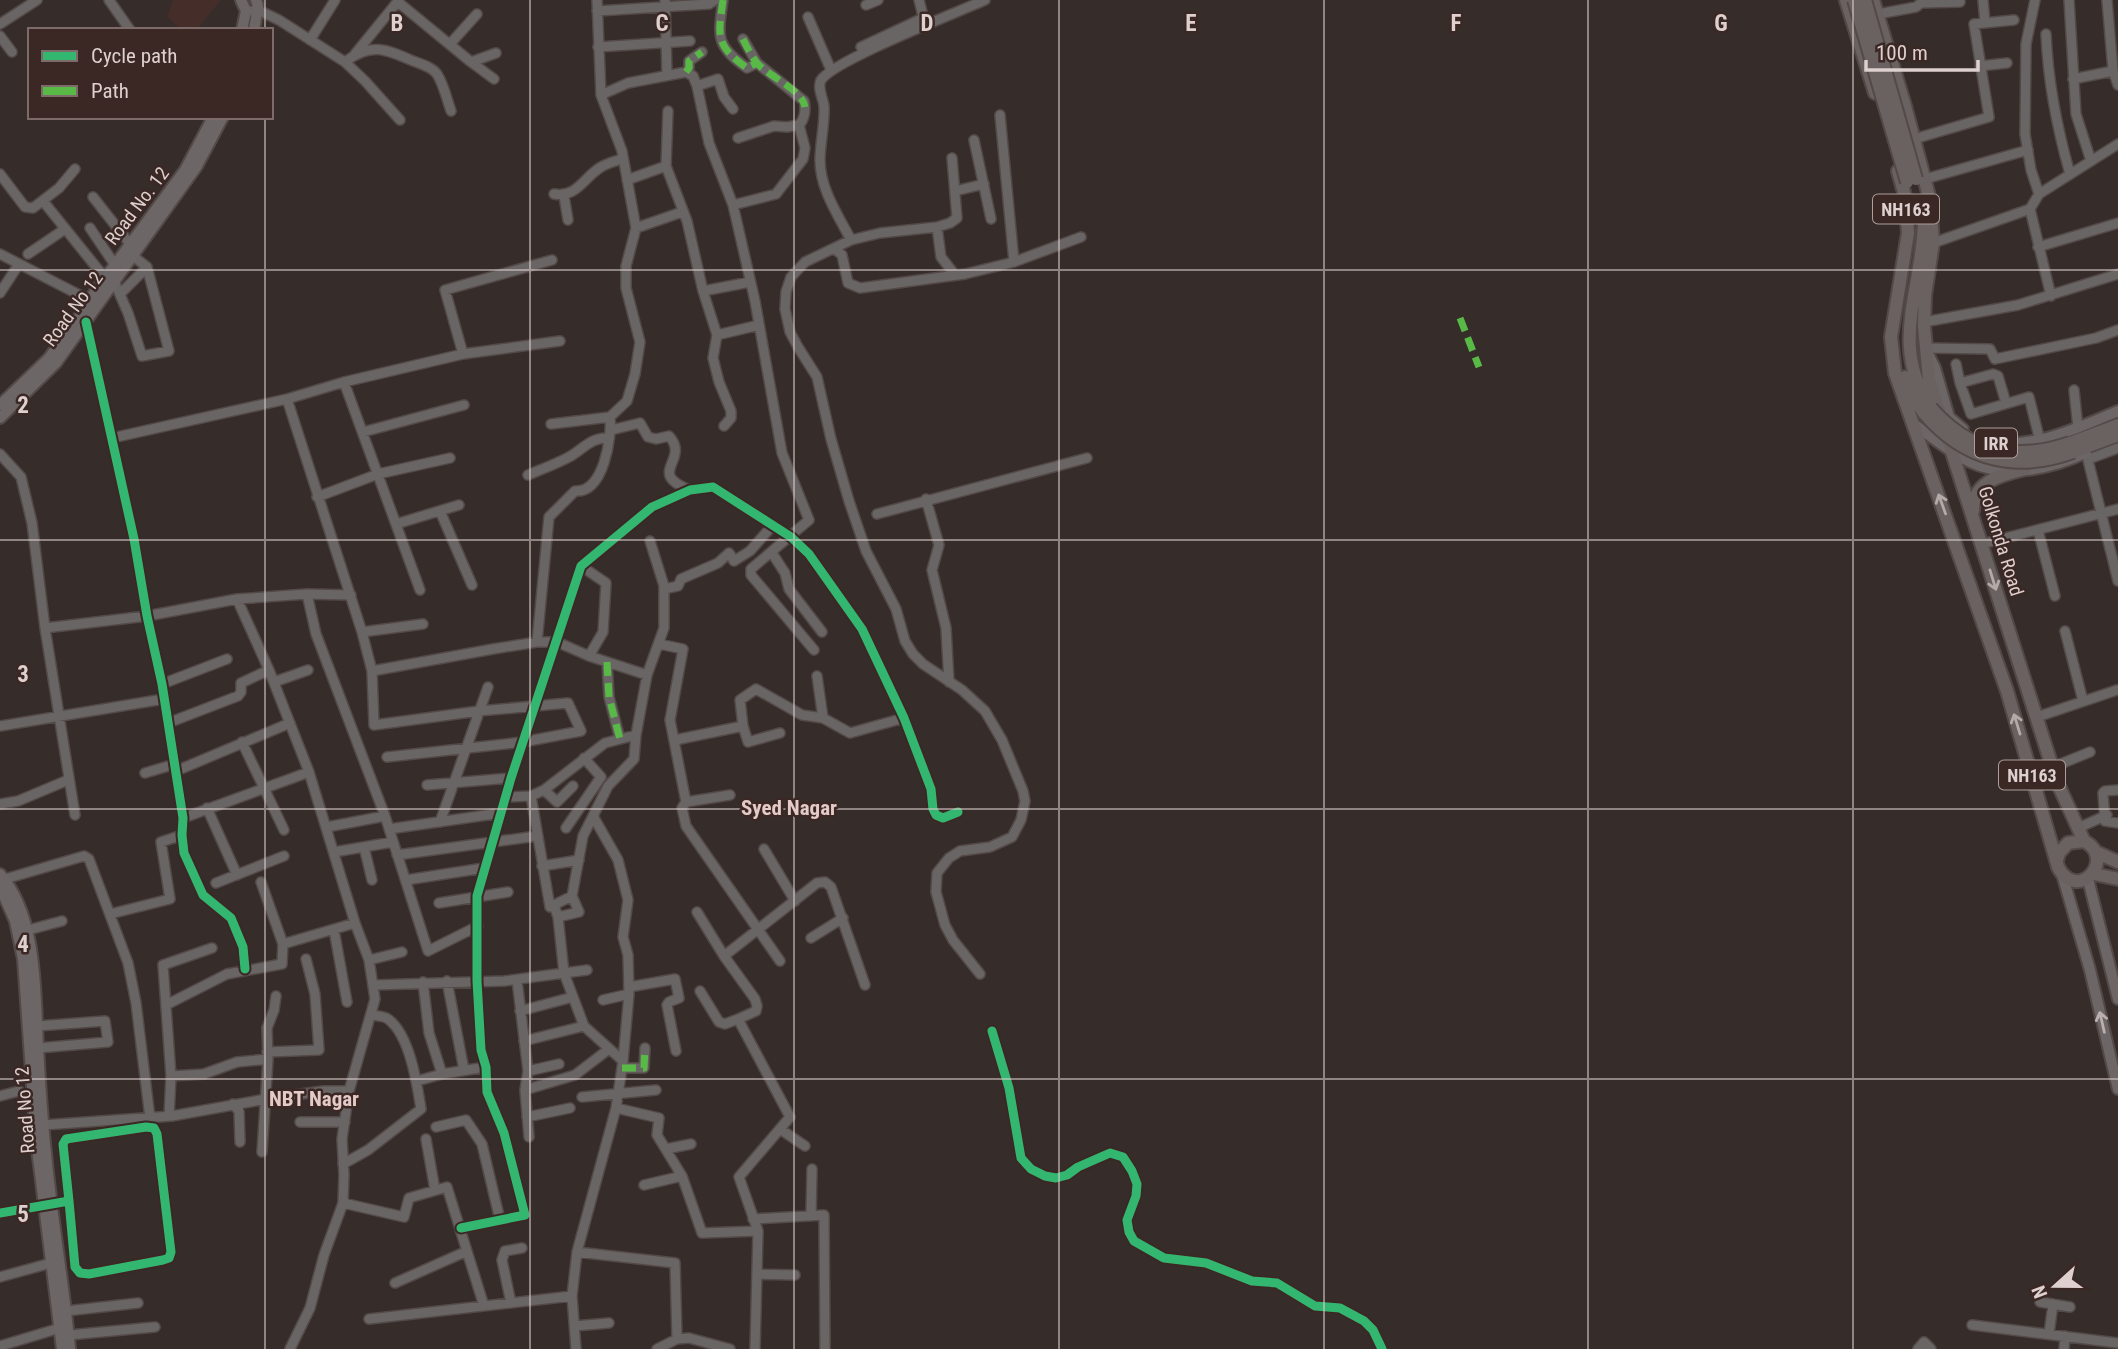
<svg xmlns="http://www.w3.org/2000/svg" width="2118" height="1349" viewBox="0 0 2118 1349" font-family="'Roboto Condensed',sans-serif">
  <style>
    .built { fill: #452d2a }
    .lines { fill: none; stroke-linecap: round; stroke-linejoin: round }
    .minor-casing { stroke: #534a48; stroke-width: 12 }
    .major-casing { stroke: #534a48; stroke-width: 14 }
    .highway-casing { stroke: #534a48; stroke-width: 16 }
    .minor { stroke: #6a6565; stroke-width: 9 }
    .major { stroke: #6d6666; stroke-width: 10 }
    .highway { stroke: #696261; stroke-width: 12 }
    .highway-bridge-casing { stroke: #534a48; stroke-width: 16; stroke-linecap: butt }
    .highway-bridge { stroke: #696261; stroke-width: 12 }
    .quiet { stroke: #58b947; stroke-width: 7; stroke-dasharray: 14 7; stroke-linecap: butt }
    .cycleway-casing { stroke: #3b2825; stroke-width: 13 }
    .cycleway { stroke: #33b770; stroke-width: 9 }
    .oneway { stroke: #b4aaa8 }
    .oneway2 { stroke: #bbb0af }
    .grid { fill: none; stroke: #ddd0ce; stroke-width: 2; stroke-opacity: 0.55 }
    .labels { text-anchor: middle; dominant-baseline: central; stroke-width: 5; stroke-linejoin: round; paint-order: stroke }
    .shield { fill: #3b2825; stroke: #ac9e9b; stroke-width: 2 }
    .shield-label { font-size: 18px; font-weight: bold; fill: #ddd0ce }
    .street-label { font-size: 19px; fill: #ddd0ce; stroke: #3b2825 }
    .neighbourhood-label { font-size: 21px; font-weight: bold; fill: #e4cbc7; stroke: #3b2825 }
    .grid-label { font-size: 23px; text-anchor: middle; font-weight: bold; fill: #ddd0ce; stroke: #3b2825; stroke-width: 5; stroke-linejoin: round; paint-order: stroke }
  </style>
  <rect width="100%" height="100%" fill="#362c2a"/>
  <path class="built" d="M173,0H221L196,30H182L167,17Z"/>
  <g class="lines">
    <defs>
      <path id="minor" d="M109,0L130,30
        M665,0L667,75
        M723,0C718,37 715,45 747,68L757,63
        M1983,0L1985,23
        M2035,0L2026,44L2025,134L2031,170L2039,194
        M2069,0L2076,114L2091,161
        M2107,0L2113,71L2118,85
        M398,2L471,62L494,79
        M866,5L878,0
        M251,11H260L279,20L345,62C370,42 386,49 413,61C421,64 432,67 437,74C444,85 447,100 451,111
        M597,11L709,4L715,0
        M1878,14L1916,7L1921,3L1960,2
        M808,17L831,70
        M0,24L37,0
        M2046,34C2048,82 2057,128 2070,174
        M0,36L12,52
        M310,40L335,0
        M450,44L477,14
        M598,47L690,41
        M861,47L921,19L923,16L919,0
        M355,54L399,0
        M345,62L365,81L400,120
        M471,62L496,53
        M1980,66L2007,63
        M686,72L693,76L697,86L709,143L733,205L755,301L782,453L809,520L751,569V575L814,650
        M686,72L689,68V61L702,52
        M2073,79L2113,71
        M697,86L718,79L724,97L733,109
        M601,95L628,83L686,72
        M668,111L666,166L687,221L703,291L717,335L713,358L719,382L731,411V418L724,426
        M1000,115L1014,262
        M738,138L774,126L787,127L799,125
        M1914,139L1989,117L1974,24L2014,20
        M974,140L991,219
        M952,158L957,218L950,223L937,227L880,233L851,240L805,262L791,277L786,292L785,309L790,332L798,347L817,377L831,439L849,501L866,551L896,609L905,641L913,654L923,664L962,690L985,711L1002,740L1023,791L1025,801L1021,820L1012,837L990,847L960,851L949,858L937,873L936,892L945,925L953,940L980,974
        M0,174L25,207L33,208L59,188L75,169
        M1925,179L2028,150
        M627,180L666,166
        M955,191L984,184
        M554,194C577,198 584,177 601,167C607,163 616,161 622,159
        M564,196L568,220
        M93,197L130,244
        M43,201L105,278
        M733,205L776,194L803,159L805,148L799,125C805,119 806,109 804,101L757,63L743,39
        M2030,209L2051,296
        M937,227L941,257L955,275
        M90,228L115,265
        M636,228L682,212
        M851,240C838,215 820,189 820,160C820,143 825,124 824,106C823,98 817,88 821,80C834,60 956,13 985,0
        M1933,243L2030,209L2039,194L2118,144
        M2038,247L2118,223
        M835,249L842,255L848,283L860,288L965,274L1014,262L1081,237
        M0,254L95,303
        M28,254L65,229
        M114,281L128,313L142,356L169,351L147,267L133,256
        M703,291L750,282
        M0,293L19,264
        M120,294L147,267
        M86,322L134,539L147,616L162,684L183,818L182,835L184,853L203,895L231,918L243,947L245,969
        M1924,322L2018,305L2118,274
        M717,335L759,325
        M1925,348L1990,349L1995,359L2096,338L2118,330
        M463,354L445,290L552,260
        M1956,364L1960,383L1971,414L2029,397L2040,441
        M344,382L420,590
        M1960,383L1993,374L1998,376L2006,403
        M2074,390L2078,428
        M287,399L362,632L372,671L374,725L479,711L568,703L581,731L523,742L387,757
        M551,424L610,417L627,401L635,374L640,342L626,288V266L636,228L622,151L601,95L597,0
        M611,430L640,423L648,437L656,439L669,436C691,460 645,473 690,490
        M363,432L464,405
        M112,438L287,399L344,382L463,354L560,341
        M2086,452L2118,581
        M0,454L21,477L32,523L45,628L75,815
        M2089,459L2118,448
        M528,475C542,469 556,464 569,457C582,450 591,437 608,438
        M317,497L378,474L450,458
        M926,499L939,545L932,570L946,628L949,682
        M440,511L472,585
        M877,514L1087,458
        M396,524L459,505
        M2038,530L2055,596
        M1982,544L2118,509
        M772,553L785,573L789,589L822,632
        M581,566L606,583L603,632L589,656
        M664,589L678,586L681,579L718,563L729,553L734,561L750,551L772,526
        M307,594L316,634L385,816L428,951L478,926
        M237,599L269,670L309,772L355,923L369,960L375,999L349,1091L342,1139L344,1175L343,1203L324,1255L310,1308L290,1349
        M45,628L147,616L237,599L307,594L351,595
        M2065,631L2083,701
        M362,632L423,624
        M537,642L549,517L575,491C604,493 612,437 610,417
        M659,644L683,649L670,720L686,802L682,808L686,826L780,961
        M607,662L609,697L620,739
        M372,671L493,649L537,642H557L589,656L647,675
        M817,676L823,718
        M274,682L308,670
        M162,684L227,659
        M2037,717L2117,690
        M168,723L238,696L241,692V683L269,670
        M0,726L164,699
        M743,726L748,742L780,733
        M675,740L743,726L740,700L756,689L802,715L823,718L850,733L904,718
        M242,742L284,830
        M2053,767L2090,752
        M176,771L290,723
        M145,773L175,764
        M427,785L511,778
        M544,790L557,802L573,786
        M2118,790L2105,791L2103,793L2105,821L2118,823
        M506,797L531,796L544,790L605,743L636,735
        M686,802L730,795
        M0,804L18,801L68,780
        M207,808L237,875
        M183,818L309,772
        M440,822L488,687
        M327,827L385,816
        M566,828L601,777L584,758
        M2078,828L2107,815
        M389,829L501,813
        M364,847L372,880
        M764,849L795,901
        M334,852L393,842
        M397,855L537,836
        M542,866L579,860
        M5,879L84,856L89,859L128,963L136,1003L150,1118
        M406,880L484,868
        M216,883L284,856
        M439,903L508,892
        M554,905L572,896L583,836L608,786L634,759L636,735L647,675L664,628V586L650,541
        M697,912L724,956L755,999L757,1006L756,1011L738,1019L790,1117L739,1177L758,1231L755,1349
        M110,914L170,899L161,842L182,835
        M558,917L579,912L572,896
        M28,930L62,921
        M334,930L347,1002
        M811,938L843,918
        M283,944L355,923
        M724,956L817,883L825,882L831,887L865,985
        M369,960L402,952
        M587,970L564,973L584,1026L623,1061
        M517,980L528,1071L525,1090L529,1137
        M447,981L464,1070
        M423,982L429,1033L442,1074
        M374,985L504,981L564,973L558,917L554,905L550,907L531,796
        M629,987L675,979L679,998L669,1002L667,1005L676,1051
        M700,991L719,1022L725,1024L738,1019
        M603,1000L629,994
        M166,1005L227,974L282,964L283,944L261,882
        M520,1011L573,997
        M37,1026L105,1021L108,1042L38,1048
        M992,1031L1009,1088L1021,1158L1031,1169L1045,1176L1056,1178L1067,1175L1078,1167L1110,1153L1123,1157L1132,1171L1137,1184L1136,1196L1127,1220L1129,1232L1134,1241L1164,1258L1206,1263L1252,1281L1277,1283L1315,1306L1340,1308L1364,1321L1373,1330L1382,1349
        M524,1041L584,1026
        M267,1052L319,1050L315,994L306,959
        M622,1068H644L645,1048
        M528,1071L559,1064
        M171,1076L204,1074L237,1062L268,1059
        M417,1081L442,1074L486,1067
        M525,1090L575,1075L609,1049
        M0,1096L19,1091
        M582,1097L656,1090
        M233,1104L239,1111L240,1142
        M616,1108L659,1118L657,1135L682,1176L702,1233L758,1231
        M169,1116L171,1076L163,965L212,948
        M527,1117L570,1108
        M300,1122H345
        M43,1125L172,1116L266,1099L323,1091H349
        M436,1127L466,1120L482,1144L500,1220
        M780,1129L805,1146
        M426,1139L435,1190
        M666,1149L691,1144
        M262,1152L268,1059L267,1028L274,1010L276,996
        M343,1164L368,1150L421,1109C417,1084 410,1035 388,1019C384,1016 377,1016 372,1015
        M644,1185L682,1176
        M343,1203L404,1217L409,1198L447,1187L484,1306
        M0,1213L69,1201L63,1144L66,1139L146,1127L154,1128L157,1134L171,1252L169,1258L163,1260L89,1274L80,1273L75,1267L69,1201
        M811,1216L812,1169
        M753,1219L824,1215L825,1349
        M461,1228L525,1215L504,1133L487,1092L486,1067L481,1050L477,981V896L511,778L581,566L652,507L690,490L713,487L791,537L809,554L862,629L904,718L931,789L933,809L936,815L943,818L958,812
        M577,1252L675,1263L677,1339
        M757,1274L795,1275
        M0,1277L51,1263
        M395,1283L467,1251
        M2040,1302L2070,1307
        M511,1303L502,1260L505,1251L522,1248
        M66,1311L138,1303
        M369,1319L572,1296
        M1972,1325L2118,1343
        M575,1326L609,1323
        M2049,1334L2053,1304
        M69,1335L155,1327
        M0,1346L60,1328
        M576,1349L572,1296L577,1252L616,1108L623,1061L629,994L628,955L623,937L628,900L618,860L593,816
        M657,1349L677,1339L689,1338L730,1349
        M1918,1349L1924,1342L1931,1349
        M2064,1349L2065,1336"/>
      <path id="major" d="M241,0L246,11L242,30
        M254,30L258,6L256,0
        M1928,354L1935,368L1949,417L1963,429
        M0,405L49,358L82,313L89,300L185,170L213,117
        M0,418L56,363L197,166L223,117
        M1912,423C1931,436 1949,452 1970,462C2006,479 2051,469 2085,453
        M1983,441C2031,451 2075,429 2118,411
        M0,874C38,917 35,993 38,1047C40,1083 42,1118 46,1153C52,1219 64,1284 70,1349
        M2062,874L2090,970L2118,1089
        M2088,879L2118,999
        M0,887L15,921L23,959L36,1141L62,1349"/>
      <path id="highway" d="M1846,0L1875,93
        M1873,0L1905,106L1930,200L1933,243L1925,295L1924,326L1929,380L2057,782L2084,841C2118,859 2077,904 2058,867L2007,691L1895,373L1891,337L1908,233L1905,196L1898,171
        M1924,221C1923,289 1888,345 1931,408
        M1905,377L1915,401L1924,413
        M2070,443L2118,425
        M2073,452L2118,435
        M1973,511C1973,481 2001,475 2025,469
        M2096,852L2118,862
        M2057,860L2059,853L2068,843L2084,841
        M2094,874L2118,879"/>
    </defs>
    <use href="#minor" class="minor-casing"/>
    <use href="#major" class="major-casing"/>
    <use href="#highway" class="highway-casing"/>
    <use href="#minor" class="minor"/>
    <use href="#major" class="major"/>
    <use href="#highway" class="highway"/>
    <defs>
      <path id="highway-bridge" d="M1854,0L1907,182
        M1865,0L1916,179
        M1931,408C1969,452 2016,462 2070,443
        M1924,413C1964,460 2015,473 2073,452"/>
    </defs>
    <use href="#highway-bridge" class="highway-bridge-casing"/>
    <use href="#highway-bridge" class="highway-bridge"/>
    <path class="quiet" d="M723,0C718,37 715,45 747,68L757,63
      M743,39C747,47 751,56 757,63C769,77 802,89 805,107
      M686,72L689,68V61L702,52
      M1460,318L1479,367
      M607,662L609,697L620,739
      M622,1068H644L645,1048"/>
    <defs>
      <path id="cycleway" d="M86,322L134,539L147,616L162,684L183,818L182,835L184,853L203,895L231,918L243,947L245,969
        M992,1031L1009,1088L1021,1158L1031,1169L1045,1176L1056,1178L1067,1175L1078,1167L1110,1153L1123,1157L1132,1171L1137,1184L1136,1196L1127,1220L1129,1232L1134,1241L1164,1258L1206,1263L1252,1281L1277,1283L1315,1306L1340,1308L1364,1321L1373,1330L1382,1349
        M0,1213L69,1201L63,1144L66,1139L146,1127L154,1128L157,1134L171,1252L169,1258L163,1260L89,1274L80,1273L75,1267L69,1201
        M461,1228L525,1215L504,1133L487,1092L486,1067L481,1050L477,981V896L511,778L581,566L652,507L690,490L713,487L791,537L809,554L862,629L904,718L931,789L933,809L936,815L943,818L958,812"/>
    </defs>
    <use href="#cycleway" class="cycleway-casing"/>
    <use href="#cycleway" class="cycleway"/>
  </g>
  <defs><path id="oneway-shaft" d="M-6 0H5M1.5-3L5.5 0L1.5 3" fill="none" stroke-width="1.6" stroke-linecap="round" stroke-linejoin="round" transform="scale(1.75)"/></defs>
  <g class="oneway">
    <use href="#oneway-shaft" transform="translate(1942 504) rotate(-110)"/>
    <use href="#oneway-shaft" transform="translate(1993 580) rotate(73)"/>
    <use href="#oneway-shaft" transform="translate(2017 724) rotate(-107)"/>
  </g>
  <use class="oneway2" href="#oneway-shaft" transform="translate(2102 1022) rotate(-103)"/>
  <path class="grid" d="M265,0V30M530,0V1349M794,0V1349M1059,0V1349M1324,0V1349M1588,0V1349M1853,0V1349M265,117V1349M0,270H2118M0,540H2118M0,809H2118M0,1079H2118"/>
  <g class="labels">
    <g class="shield">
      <rect x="1873" y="194.5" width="66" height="29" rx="5"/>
      <rect x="1975" y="428.5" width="42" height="29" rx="5"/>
      <rect x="1999" y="760.5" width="66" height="29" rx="5"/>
    </g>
    <g class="shield-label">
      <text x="1906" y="209">NH163</text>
      <text x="1996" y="443">IRR</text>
      <text x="2032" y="775">NH163</text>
    </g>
    <g class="street-label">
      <text transform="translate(137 206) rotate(-53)">Road No. 12</text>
      <text transform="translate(73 309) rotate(-54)">Road No 12</text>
      <text transform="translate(2001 541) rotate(73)">Golkonda Road</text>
      <text transform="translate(25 1110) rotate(-94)">Road No 12</text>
    </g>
    <g class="neighbourhood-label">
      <text x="789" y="808">Syed Nagar</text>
      <text x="314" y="1099">NBT Nagar</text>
    </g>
  </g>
  <g class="grid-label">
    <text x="397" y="31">B</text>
    <text x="662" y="31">C</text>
    <text x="927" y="31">D</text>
    <text x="1191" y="31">E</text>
    <text x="1456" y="31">F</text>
    <text x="1721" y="31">G</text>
    <text x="23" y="413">2</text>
    <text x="23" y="682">3</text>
    <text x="23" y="952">4</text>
    <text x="23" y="1222">5</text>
  </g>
  <rect x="28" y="28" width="245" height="91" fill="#3b2825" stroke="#7c6b69" stroke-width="2"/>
  <rect x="42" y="51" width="35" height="10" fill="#33b770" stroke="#7c6b69" stroke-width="2"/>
  <text x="91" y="63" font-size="21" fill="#ddd0ce">Cycle path</text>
  <rect x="42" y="86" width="35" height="10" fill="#58b947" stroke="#7c6b69" stroke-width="2"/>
  <text x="91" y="98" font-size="21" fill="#ddd0ce">Path</text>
  <g transform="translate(2055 1286) rotate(249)" stroke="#3b2825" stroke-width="5" paint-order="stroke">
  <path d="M0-5L12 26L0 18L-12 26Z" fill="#ddd0ce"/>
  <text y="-10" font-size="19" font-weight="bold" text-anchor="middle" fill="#ddd0ce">N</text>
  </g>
  <path d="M1866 60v10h112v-10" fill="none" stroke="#ddd0ce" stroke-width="3.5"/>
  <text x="1876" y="60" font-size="21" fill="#ddd0ce" stroke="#3b2825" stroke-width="5" paint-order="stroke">100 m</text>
</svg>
